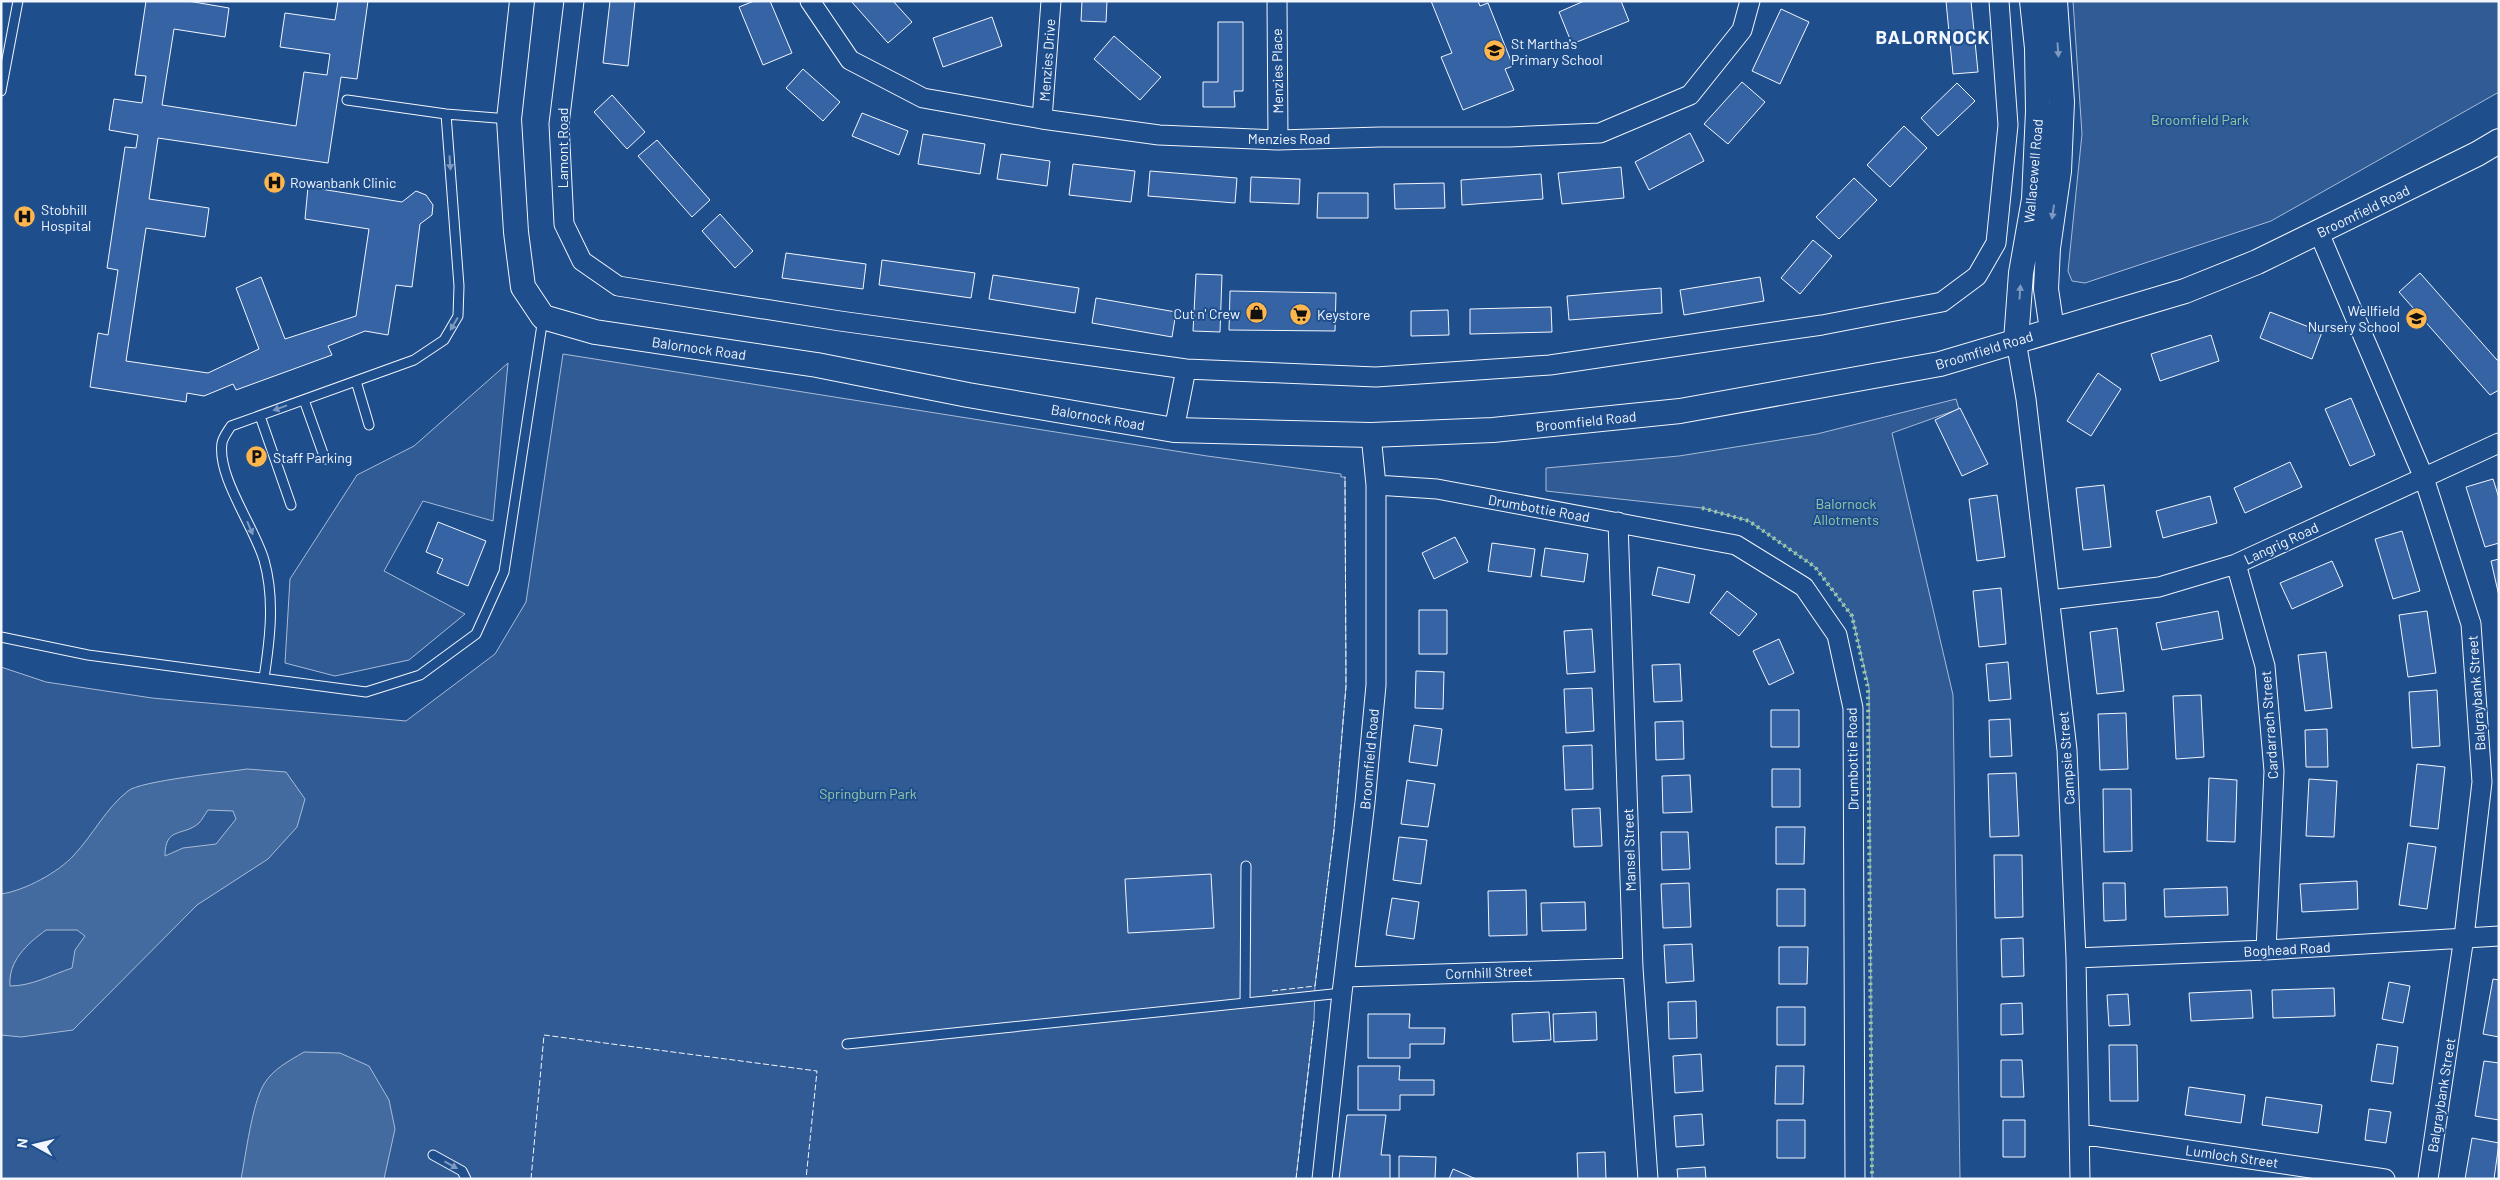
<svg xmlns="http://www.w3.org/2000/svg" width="2500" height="1180" viewBox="0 0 2500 1180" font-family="Barlow,sans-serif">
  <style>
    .green { fill: #305b95; stroke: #a8bbd7 }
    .water { fill: #446ba0; stroke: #a8bbd7; fill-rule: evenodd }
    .building { fill: #3563a3; stroke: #f2f6ff }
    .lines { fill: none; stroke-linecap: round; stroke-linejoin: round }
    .service-casing { stroke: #f2f6ff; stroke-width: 11 }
    .minor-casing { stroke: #f2f6ff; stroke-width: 21 }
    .tertiary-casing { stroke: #f2f6ff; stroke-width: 26 }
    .service { stroke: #1f4e8c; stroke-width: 9 }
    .minor { stroke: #1f4e8c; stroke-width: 19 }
    .tertiary { stroke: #1f4e8c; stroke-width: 24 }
    .hedge { stroke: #97c8a6; stroke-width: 4; stroke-dasharray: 2.5 4; stroke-linecap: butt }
    .fence { stroke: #f2f6ff; stroke-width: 1; stroke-dasharray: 6 2.5; stroke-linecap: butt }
    .oneway { fill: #7e9ac0 }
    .labels { text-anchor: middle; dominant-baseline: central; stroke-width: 4; stroke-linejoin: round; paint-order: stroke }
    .poi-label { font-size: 14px; fill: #f2f6ff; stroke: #1f4e8c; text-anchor: start }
    .street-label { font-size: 14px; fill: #f2f6ff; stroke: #1f4e8c }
    .park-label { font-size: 14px; fill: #97c8a6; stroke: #1f4e8c }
    .district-label { font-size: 19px; font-weight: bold; letter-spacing: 1px; fill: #f2f6ff; stroke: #1f4e8c }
  </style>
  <rect width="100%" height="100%" fill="#1f4e8c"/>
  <path class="green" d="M2073,1H2499V92L2271,221L2085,283L2072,281L2068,271L2082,134Z
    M563,354L1207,456L1341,474V477H1345L1346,686L1334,830L1315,986L1314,1020L1296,1179H1V667L46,682L152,698L406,721L495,654L526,602Z
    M508,363L493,521L423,501L384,571L465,614L409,660L335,676L285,663L290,579L357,475L414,446Z
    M1956,399L1959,409L1892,433L1953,695L1960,1179H1872L1869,688L1852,616L1815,567L1749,521L1702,508L1546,491V468L1679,456L1817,434Z"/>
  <path class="water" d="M247,769L286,772L305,799L297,827L268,859L197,905L73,1030L21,1037L1,1035V894C24,891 59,872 74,855C93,835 106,808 128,791C139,781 228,772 247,769ZM208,810L233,811L236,819L216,844L183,848L165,856C165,826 183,837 199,823C202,820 205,814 208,810ZM46,930H77L85,936L75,950L72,968C51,975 32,986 10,986C8,961 27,944 46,930Z
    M304,1052L340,1053L369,1066L389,1100L395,1129L384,1179H241C246,1154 252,1104 264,1084C273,1069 289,1061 304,1052Z"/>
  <path class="building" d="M146,1H188L229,8L225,37L174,29L162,105L296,126L304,72L327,75L330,54L280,47L285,13L335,20L338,1H368L357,79L341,77L328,163L158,138L149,199L209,208L205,237L146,228L126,361L208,373L259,349L236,288L261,277L285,339L356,316L369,229L305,219L308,187L402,202L416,191L426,195L433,205L432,215L420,224L412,287L396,285L388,335L365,331L328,346L332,355L236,390L233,384L204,396L187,393L186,402L90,387L98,333L108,335L118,270L107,268L125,147L136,148L138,135L109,130L114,99L142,103L146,76L135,75Z
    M610,1H635L628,66L603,63Z
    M754,1H770L792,53L763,65L739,7Z
    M851,1H893L912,22L888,43Z
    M1082,1H1107L1106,22L1081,21Z
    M1431,1H1478L1480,6L1488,3L1513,66L1505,69L1514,90L1463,110L1441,57L1452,53Z
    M1584,1H1621L1629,21L1572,44L1559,12Z
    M1946,1H1971L1978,72L1953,74Z
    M1781,9L1809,22L1780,84L1752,71Z
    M992,17L1002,46L943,67L933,38Z
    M1218,22H1243V91H1234L1235,107H1203V82H1218Z
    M1114,36L1161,77L1140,100L1094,59Z
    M803,69L840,102L823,121L786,88Z
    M1742,82L1765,102L1728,144L1704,124Z
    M1957,83L1975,101L1938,136L1921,118Z
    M612,95L645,132L627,149L594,112Z
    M862,113L908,131L899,155L852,136Z
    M1904,126L1927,148L1890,187L1867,165Z
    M1690,133L1704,161L1649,190L1635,162Z
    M923,134L985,144L980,174L918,164Z
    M657,140L710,200L692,217L638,156Z
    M1001,154L1050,161L1047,186L997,179Z
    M1073,164L1135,171L1131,202L1069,195Z
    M1621,167L1624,198L1562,204L1558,173Z
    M1150,171L1237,178L1235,203L1148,196Z
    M1541,174L1543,199L1462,205L1461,180Z
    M1251,177L1300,179L1299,204L1250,202Z
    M1854,178L1877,200L1839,239L1816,217Z
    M1444,183L1445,208L1395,209L1394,184Z
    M1318,193H1368V218H1317Z
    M720,214L753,251L735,268L702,231Z
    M1813,240L1832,256L1800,294L1781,278Z
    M786,253L866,264L863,289L782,278Z
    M882,260L975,273L971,298L879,285Z
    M2420,273L2497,360H2499V390L2490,395L2399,292Z
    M1196,274L1222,275L1220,332L1193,331Z
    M993,275L1079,288L1075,313L989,299Z
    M1760,277L1764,301L1684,315L1680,290Z
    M1661,288L1662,313L1569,320L1567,296Z
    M1230,291L1336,293L1335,331L1229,330Z
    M1096,298L1176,312L1172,337L1092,323Z
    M1551,307L1552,332L1470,334V309Z
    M1448,310L1449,335L1411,336V311Z
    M2270,312L2322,332L2312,359L2260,338Z
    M2211,335L2219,361L2160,381L2151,354Z
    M2098,373L2121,389L2091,436L2067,421Z
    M2351,398L2375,455L2350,466L2325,409Z
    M1960,408L1988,464L1962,476L1935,420Z
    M2290,462L2302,487L2245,513L2234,488Z
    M2493,479L2499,498V543L2485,547L2466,487Z
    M2104,485L2111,547L2083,550L2076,488Z
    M1997,495L2005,557L1977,561L1969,499Z
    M2210,496L2217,523L2163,538L2156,511Z
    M438,522L486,541L468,586L437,573L443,559L426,552Z
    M2402,531L2420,591L2393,599L2375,539Z
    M1455,537L1468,562L1434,579L1422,553Z
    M1492,543L1535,549L1531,577L1488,571Z
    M1545,548L1588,554L1584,582L1541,576Z
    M2499,559V596L2491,561Z
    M2332,561L2343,586L2292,609L2280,583Z
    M1658,567L1695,575L1689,603L1652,595Z
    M2001,588L2006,644L1979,647L1973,591Z
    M1727,591L1757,614L1739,636L1710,613Z
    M1419,610H1447V654H1419Z
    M2218,611L2223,639L2162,650L2156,623Z
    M2427,611L2436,673L2408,677L2399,615Z
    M2117,628L2124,691L2097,694L2090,632Z
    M1592,629L1595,672L1567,674L1564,631Z
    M1779,639L1794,673L1769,685L1753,651Z
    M2326,652L2332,708L2305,711L2298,655Z
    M2008,662L2011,699L1989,701L1986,664Z
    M1680,664L1682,701L1654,702L1652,665Z
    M1416,671L1444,672L1443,709L1415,708Z
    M1592,688L1594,731L1566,733L1564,689Z
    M2437,690L2440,746L2412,748L2409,692Z
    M2201,695L2204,757L2176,759L2173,696Z
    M1771,710H1799V747H1771Z
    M2126,713L2128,769L2100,770L2098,714Z
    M2010,719L2012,756L1990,757L1989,720Z
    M1683,721L1684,759L1656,760L1655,722Z
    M1414,725L1442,729L1437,766L1409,762Z
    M2327,729L2328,767H2306L2305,730Z
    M1592,745L1593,789L1565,790L1563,746Z
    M2417,764L2445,767L2438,829L2410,826Z
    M1772,769H1800V807H1772Z
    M2016,773L2019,836L1990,837L1988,774Z
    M1690,775L1692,812L1663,813L1662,776Z
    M2209,778L2237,780L2235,842L2207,841Z
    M2309,779L2337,781L2334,837L2306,836Z
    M1407,780L1435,784L1428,827L1401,824Z
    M2103,789H2131L2132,851L2104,852Z
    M1600,808L1602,846L1574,847L1572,809Z
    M1776,827H1805L1804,864H1776Z
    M1661,832H1688L1690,869L1662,870Z
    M1399,837L1427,840L1421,884L1393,880Z
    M2408,843L2436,847L2427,909L2399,905Z
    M1994,855H2022L2023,917L1995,918Z
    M1211,874L1214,928L1128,933L1125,879Z
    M2357,881L2358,909L2302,912L2300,884Z
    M1689,883L1691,927L1663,928L1661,884Z
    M2103,883H2125L2126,920L2104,921Z
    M2227,887L2228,915L2165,917L2164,889Z
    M1777,889H1805V926H1777Z
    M1526,890L1527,935L1489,936L1488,891Z
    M1392,898L1419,902L1414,939L1386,935Z
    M1585,902L1586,930L1542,931L1541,903Z
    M2023,938L2024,976L2002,977L2001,939Z
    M1692,944L1694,981L1666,983L1664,945Z
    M1779,947H1808L1807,984H1779Z
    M2493,979L2499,980V1037L2483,1034Z
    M2389,982L2410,986L2403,1023L2382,1019Z
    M2334,988L2335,1016L2273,1018L2272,990Z
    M2251,990L2253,1018L2191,1021L2189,993Z
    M2128,994L2130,1025L2109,1026L2107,995Z
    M1696,1001L1697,1038L1669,1039L1668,1002Z
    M2022,1003L2023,1034L2001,1035V1004Z
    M1777,1007H1805V1045H1777Z
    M1549,1012L1551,1040L1513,1042L1512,1014Z
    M1596,1012L1597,1040L1554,1042L1553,1014Z
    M1368,1014H1410L1409,1028H1445L1444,1044H1410V1058H1368Z
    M2377,1044L2398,1047L2393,1084L2371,1081Z
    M2109,1045H2137L2138,1101H2110Z
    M1701,1054L1703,1091L1675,1093L1673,1056Z
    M2001,1060H2022L2024,1097H2001Z
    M2484,1061L2499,1063V1120L2475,1116Z
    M1358,1066H1400L1399,1080H1434V1095H1400V1110H1358Z
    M1776,1066H1804L1803,1104H1775Z
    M2189,1087L2245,1095L2241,1123L2185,1115Z
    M2266,1097L2322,1105L2318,1133L2262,1125Z
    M2369,1109L2391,1112L2386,1143L2365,1140Z
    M1702,1114L1704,1145L1676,1147L1674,1116Z
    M1347,1115H1386L1381,1155H1390V1179H1339Z
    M1777,1120H1805V1158H1777Z
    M2003,1120H2025V1157H2003Z
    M2472,1138L2499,1143L2494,1179H2465Z
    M1605,1152L1606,1179H1578L1577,1153Z
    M1399,1156L1436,1157L1435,1179H1399Z
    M1705,1167L1706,1179H1678L1677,1169Z
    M1453,1169L1476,1179H1449Z"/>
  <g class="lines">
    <defs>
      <path id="service" d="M1,91L18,1
        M347,100L446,114L509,119
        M356,381L369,425
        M304,400L325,459
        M260,416L291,505
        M1,637L88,655L366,692L420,675L476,634L504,572L543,318
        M264,678C270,639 275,599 264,560C254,526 217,477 222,443C223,437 228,431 231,426L414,360L444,340L458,316L459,286L446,114
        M1245,1003L1246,866
        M847,1044L1342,993
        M433,1155L462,1171L466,1179"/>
      <path id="minor" d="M574,1L559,124L564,224L582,261L618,286L840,321L1186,369L1376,377L1550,365L1822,325L1942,302L1977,276L1996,243L2008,125L1999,1
        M810,1L850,60L923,98L1042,119L1159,135L1278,140L1380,137H1509L1600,133L1690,95L1742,30L1750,1
        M1277,1L1278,140
        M1042,119L1051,1
        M2319,233L2424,478L2471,624L2482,782L2464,937L2428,1179
        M2016,341L2026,399L2067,750L2076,958L2080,1179
        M1174,430L1186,369
        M1376,485L1437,489L1736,545L1804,587L1837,635L1853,708L1855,1179
        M1618,522L1633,968L1648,1179
        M2236,564L2265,666L2274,771L2266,950
        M2050,600L2159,587L2236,564L2499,443
        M2076,958L2266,950L2499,936
        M1344,977L1633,968
        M2080,1134L2385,1179
        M1322,1179L1342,993L1365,802L1376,685V485L1371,435"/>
      <path id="tertiary" d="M522,1L509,119L516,232L523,287L543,317L595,332L817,365L968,395L1174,430L1371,435L1493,430L1680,411L1940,364L2185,291L2257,262L2477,154L2499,141
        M2052,330L2046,289L2048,248L2059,171L2062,102L2055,1
        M2016,341L2021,273L2034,199L2038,111L2037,48L2032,1"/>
    </defs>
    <use href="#service" class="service-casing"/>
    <use href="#minor" class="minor-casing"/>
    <use href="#tertiary" class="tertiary-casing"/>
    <use href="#service" class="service"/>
    <use href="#minor" class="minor"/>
    <use href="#tertiary" class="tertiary"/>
    <path class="hedge" d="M1702,508L1749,521L1815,567L1852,616L1868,688L1872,1179"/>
    <path class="fence" d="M1272,991L1315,986L1334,830L1346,686L1345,477
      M531,1179L544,1035L817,1071L806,1179
      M1296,1179L1314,1020"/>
  </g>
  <defs><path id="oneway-solid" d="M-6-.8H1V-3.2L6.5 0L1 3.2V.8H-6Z" transform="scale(1.25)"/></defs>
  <g class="oneway">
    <use href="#oneway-solid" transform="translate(2058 50) rotate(86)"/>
    <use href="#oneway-solid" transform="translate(450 163) rotate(86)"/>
    <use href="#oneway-solid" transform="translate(2053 212) rotate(98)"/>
    <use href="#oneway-solid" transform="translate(2020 292) rotate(-86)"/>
    <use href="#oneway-solid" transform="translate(454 324) rotate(121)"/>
    <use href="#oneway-solid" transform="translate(280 408) rotate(160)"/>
    <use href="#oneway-solid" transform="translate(250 528) rotate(67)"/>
    <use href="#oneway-solid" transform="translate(451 1165) rotate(29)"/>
  </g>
  <defs>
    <symbol id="school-disc" viewBox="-11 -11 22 22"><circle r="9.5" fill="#ffb74d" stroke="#1f4e8c"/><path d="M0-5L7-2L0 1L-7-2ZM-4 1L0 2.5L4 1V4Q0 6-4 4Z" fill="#111"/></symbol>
    <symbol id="hospital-disc" viewBox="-11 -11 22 22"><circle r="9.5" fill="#ffb74d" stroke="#1f4e8c"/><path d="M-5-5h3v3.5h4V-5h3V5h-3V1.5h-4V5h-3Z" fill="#111"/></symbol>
    <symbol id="shop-disc" viewBox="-11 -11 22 22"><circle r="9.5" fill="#ffb74d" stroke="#1f4e8c"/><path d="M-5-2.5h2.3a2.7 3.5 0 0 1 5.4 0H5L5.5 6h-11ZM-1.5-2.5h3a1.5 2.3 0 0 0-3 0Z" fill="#111"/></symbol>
    <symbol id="supermarket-disc" viewBox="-11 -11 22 22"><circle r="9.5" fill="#ffb74d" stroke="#1f4e8c"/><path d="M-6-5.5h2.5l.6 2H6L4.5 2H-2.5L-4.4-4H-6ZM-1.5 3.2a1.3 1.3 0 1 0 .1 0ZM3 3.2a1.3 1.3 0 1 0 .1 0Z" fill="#111"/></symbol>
    <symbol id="parking-disc" viewBox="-11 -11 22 22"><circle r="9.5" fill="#ffb74d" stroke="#1f4e8c"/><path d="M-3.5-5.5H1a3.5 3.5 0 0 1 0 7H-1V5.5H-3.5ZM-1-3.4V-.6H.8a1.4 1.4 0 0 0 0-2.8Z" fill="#111"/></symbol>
  </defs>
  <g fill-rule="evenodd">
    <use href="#school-disc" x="1482" y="38" width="25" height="25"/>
    <use href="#hospital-disc" x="262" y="170" width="25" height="25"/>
    <use href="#hospital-disc" x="12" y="204" width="25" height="25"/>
    <use href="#shop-disc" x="1244" y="300" width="25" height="25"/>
    <use href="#supermarket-disc" x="1288" y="302" width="25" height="25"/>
    <use href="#school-disc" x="2404" y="306" width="25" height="25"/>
    <use href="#parking-disc" x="244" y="444" width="25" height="25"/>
  </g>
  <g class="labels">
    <g class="poi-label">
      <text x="1511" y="43">St Martha's<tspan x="1511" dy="16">Primary School</tspan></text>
      <text x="290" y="182">Rowanbank Clinic</text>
      <text x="41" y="209">Stobhill<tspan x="41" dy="16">Hospital</tspan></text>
      <text x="2400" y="310" text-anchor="end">Wellfield<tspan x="2400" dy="16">Nursery School</tspan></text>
      <text x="1240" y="313" text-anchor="end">Cut n' Crew</text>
      <text x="1317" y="314">Keystore</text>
      <text x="273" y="457">Staff Parking</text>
    </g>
    <g class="street-label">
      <text transform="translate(1047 60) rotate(-86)">Menzies Drive</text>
      <text transform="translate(1277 71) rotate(-91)">Menzies Place</text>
      <text x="1289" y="138">Menzies Road</text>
      <text transform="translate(562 148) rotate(-90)">Lamont Road</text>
      <text transform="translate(2033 171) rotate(-85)">Wallacewell Road</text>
      <text transform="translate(2363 211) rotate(-26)">Broomfield Road</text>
      <text transform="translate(699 348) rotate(8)">Balornock Road</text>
      <text transform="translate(1984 350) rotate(-17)">Broomfield Road</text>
      <text transform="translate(1098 417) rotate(10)">Balornock Road</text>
      <text transform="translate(1586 421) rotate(-6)">Broomfield Road</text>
      <text transform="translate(1539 508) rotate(10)">Drumbottie Road</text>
      <text transform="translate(2281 543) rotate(-25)">Langrig Road</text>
      <text transform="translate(2476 693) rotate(-94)">Balgraybank Street</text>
      <text transform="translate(2269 725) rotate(-94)">Cardarrach Street</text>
      <text transform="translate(2066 758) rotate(-94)">Campsie Street</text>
      <text transform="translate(1369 759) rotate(-85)">Broomfield Road</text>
      <text transform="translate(1852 759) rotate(-91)">Drumbottie Road</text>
      <text transform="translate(1629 850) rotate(-92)">Mansel Street</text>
      <text transform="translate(2287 949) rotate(-3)">Boghead Road</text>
      <text transform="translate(1489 972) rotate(-2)">Cornhill Street</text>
      <text transform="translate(2441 1095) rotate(-81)">Balgraybank Street</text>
      <text transform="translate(2232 1156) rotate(8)">Lumloch Street</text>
    </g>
    <g class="park-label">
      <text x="2200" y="119">Broomfield Park</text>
      <text x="1846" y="503">Balornock<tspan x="1846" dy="16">Allotments</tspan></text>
      <text x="868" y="793">Springburn Park</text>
    </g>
    <g class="district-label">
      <text x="1933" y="36">BALORNOCK</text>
    </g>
  </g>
  <rect width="2500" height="1180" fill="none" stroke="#f2f6ff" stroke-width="5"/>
  <g transform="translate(35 1145) rotate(278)" stroke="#1f4e8c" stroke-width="4" paint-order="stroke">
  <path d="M0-4L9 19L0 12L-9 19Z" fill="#f2f6ff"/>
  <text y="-8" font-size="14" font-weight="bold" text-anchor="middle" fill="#f2f6ff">N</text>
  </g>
</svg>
